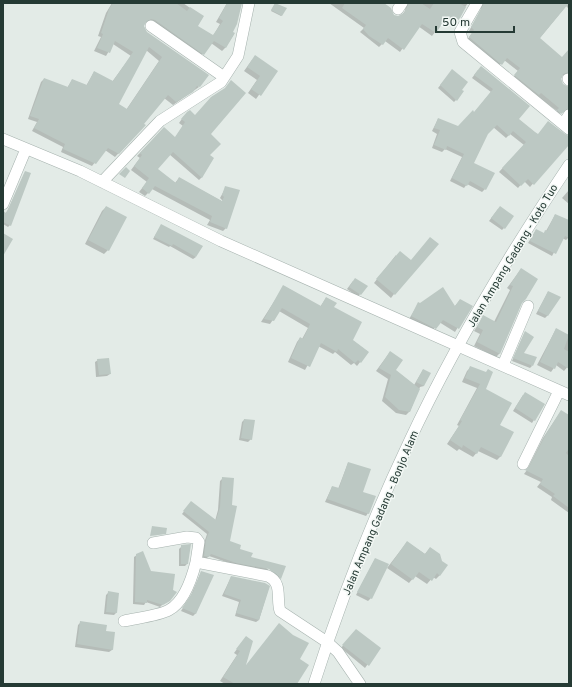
<svg xmlns="http://www.w3.org/2000/svg" width="572" height="687" viewBox="0 0 572 687" font-family="Overpass,sans-serif">
  <style>
    .shadow { fill: #0003; fill-rule: evenodd }
    .building { fill: #bcc8c3; fill-rule: evenodd }
    .lines { fill: none; stroke-linecap: round; stroke-linejoin: round }
    .minor-casing { stroke: #a6b2ae; stroke-width: 12 }
    .minor { stroke: #fff; stroke-width: 11 }
    .labels { text-anchor: middle; dominant-baseline: central; stroke-width: 3; stroke-linejoin: round; paint-order: stroke }
    .street-label { font-size: 11px; fill: #253a34; stroke: #f3f8f5 }
  </style>
  <rect width="100%" height="100%" fill="#e3ebe7"/>
  <path class="shadow" d="M112,3H183L203,17L196,26L213,36L220,24L216,22L227,3H241L232,32L234,34L225,48L222,51L211,43L200,57L152,23L148,22L144,23L143,26L146,32L199,87L173,105L164,98L143,124L145,125L115,157L105,150L92,166L61,152L63,147L32,131L37,122L28,119L41,82L44,79L67,88L72,80L86,86L94,72L112,82L131,56L113,44L106,56L94,51L101,37L98,36L106,13ZM146,50L159,61L126,110L117,104Z
    M329,3H374L394,16H401L405,11L406,3H468L455,22L450,19L445,26L441,24L432,36L418,26L400,52L385,41L379,47L360,32L364,28Z
    M480,3H569V9L566,6L539,39L562,58L569,51V76L563,75L560,81L564,86L569,87V112L562,111L558,116L555,114L557,111L512,79L518,71L504,60L498,67L467,40L472,33L469,31L481,10Z
    M275,4L282,15L281,16L271,11Z
    M252,60L276,71L256,99L248,93L257,80L244,71Z
    M478,70L518,119L538,135L569,137V142L530,187L524,181L518,188L499,172L524,145L510,134L506,138L493,127L487,134L473,164L485,189L482,192L467,184L464,188L450,181L462,157L445,149L442,152L432,148L437,134L432,131L438,119L458,127L474,113L491,92L472,78Z
    M450,73L456,100L454,102L438,88Z
    M184,116L210,134L208,155L202,177L199,180L169,154L156,169L175,183L179,178L225,203L220,198L226,187V228L223,231L207,225L210,220L152,189L145,196L139,192L147,182L131,170L140,158L137,156L164,128L175,138L183,126L179,123Z
    M25,172L10,225L8,227L3,224V213L5,214L8,210Z
    M569,190V204L562,198Z
    M106,207L108,250L104,254L85,244L102,211Z
    M498,209L504,228L502,230L489,221Z
    M555,215L569,222V237L566,240L562,238L552,256L528,243L536,230L543,234L546,231Z
    M161,226L196,257L193,259L170,246L169,247L153,239Z
    M396,255L394,294L391,298L374,283Z
    M521,269L520,304L499,354L496,357L474,346L480,334L474,331L483,317L494,322L510,290L507,288Z
    M353,281L360,294L358,297L347,289Z
    M284,286L320,307L326,298L352,340L368,352L357,366L354,363L351,365L335,352L333,354L318,346L305,370L288,362L297,342L300,338L302,339L308,328L279,311L270,324L261,322Z
    M548,292V315L545,318L536,314Z
    M460,300L471,306L455,332L439,322L432,331L409,319L419,303L455,306Z
    M556,329L569,336V365L564,371L556,365L551,372L537,365Z
    M525,332L523,353L532,366L530,368L512,361Z
    M390,352L395,370L414,385L423,370L424,386L420,387L410,411L406,415L396,413L382,401L388,379L376,371Z
    M98,360L110,374L107,376L96,377L95,362Z
    M471,367L484,389L498,425L501,456L497,460L478,451L473,457L459,449L457,451L447,444L459,426L457,425L477,388L462,382L467,371Z
    M523,395L544,404L532,423L513,411Z
    M561,411L569,416V513L551,500L552,497L537,487L541,482L524,474L527,470L543,438Z
    M244,420L251,439L248,442L239,440L242,422Z
    M348,463L362,493L368,513L366,516L325,502L332,487L338,489Z
    M223,478L229,542L250,558L266,565L265,567L280,579L278,580L209,556L206,559L202,558L204,543L207,534L182,514L189,505L215,521L218,510L220,481Z
    M407,542L425,554L430,548L440,575L436,579L433,577L427,584L415,576L409,583L387,568Z
    M182,546L187,564L185,566H179V549Z
    M137,555L150,572L175,592L160,607L146,602L144,605L133,604L134,557Z
    M375,559L371,598L368,601L356,595Z
    M201,572L196,613L193,616L181,611L191,595Z
    M231,577L269,587L259,620L256,622L235,616L239,602L222,596Z
    M109,592L116,613L114,615L104,614L106,595Z
    M81,622L105,632L114,633L112,650L109,652L75,647L78,625Z
    M354,632L379,648L365,668L341,648Z
    M246,637L244,668L299,659L296,684H225L220,681L237,655L234,653Z"/>
  <path class="building" d="M113,3H176L187,11L190,7L204,16L198,26L213,35L223,21L219,18L227,3H242L237,24L233,32L235,33L226,48L214,41L204,55L155,20L151,19L146,22L144,26L147,32L209,75L200,87L197,86L193,92L176,102L168,95L144,124L146,125L119,154L108,148L96,164L63,149L65,144L34,128L39,119L30,116L44,78L68,87L72,79L87,85L94,71L113,81L133,52L115,41L110,53L97,48L103,34L101,33L109,9ZM149,47L162,57L127,109L119,104Z
    M275,3L287,8L282,16L271,10Z
    M345,3H384L391,8L394,15L398,16L404,13L409,3H421L430,9L434,3H459L466,7L459,20L453,16L449,24L444,21L436,33L422,24L404,50L388,38L383,45L369,36L363,29L366,25L342,8Z
    M484,3H569L540,38L562,57L569,49V72L563,74L561,78L563,84L569,87V108L561,114L557,110L559,108L541,93L539,95L514,75L520,68L507,58L502,65L469,37L474,30L471,27Z
    M255,55L278,71L261,96L251,89L260,76L247,67Z
    M481,66L530,106L519,119L535,132L538,134L548,121L565,134L569,136V145L534,185L528,179L521,186L502,168L526,142L513,131L509,136L497,125L488,134L474,163L495,173L486,190L470,181L467,186L452,178L464,154L447,146L446,150L434,145L440,130L434,128L438,118L458,126L473,110L474,112L493,89L474,75Z
    M452,69L468,82L462,90L464,91L457,101L440,85Z
    M231,80L246,93L211,134L221,144L210,155L214,158L202,178L173,152L158,169L176,183L179,177L222,201L224,197L222,195L225,186L240,190L227,229L210,222L212,216L155,186L149,194L142,188L149,178L134,166L142,155L140,153L164,127L175,137L185,122L181,119L187,112L190,110L195,115L211,97L225,88Z
    M126,167L130,171L125,178L119,174Z
    M25,171L31,173L11,226L3,222V211L6,213L9,207Z
    M106,206L127,217L109,251L88,240Z
    M500,206L514,216L505,229L491,218Z
    M555,214L569,220V238L565,236L556,254L530,241L536,229L544,233L545,230L547,231Z
    M161,224L203,246L196,257L173,244L172,246L154,237Z
    M3,233L13,239L3,256Z
    M430,237L439,244L395,295L376,279L400,251L411,260Z
    M521,268L538,279L526,299L522,303L500,354L477,342L483,330L477,327L483,315L496,322L513,286L510,285Z
    M355,278L368,286L361,295L349,287Z
    M283,285L321,306L326,297L337,303L334,307L362,322L353,340L369,352L361,363L358,360L355,363L338,349L337,352L321,343L310,367L291,358L300,337L303,339L310,324L282,308L274,321L264,319Z
    M443,287L455,306L460,299L473,306L459,329L443,320L436,329L411,316L418,302L420,303Z
    M548,291L561,297L548,316L538,311Z
    M556,328L569,335L564,349L569,352V369L558,362L555,369L540,362Z
    M525,331L534,337L524,353L537,357L533,366L513,358Z
    M390,351L403,360L396,370L420,389L410,412L399,410L385,397L391,375L379,368Z
    M109,358L111,374L99,375L97,359Z
    M470,366L486,372L488,369L493,372L486,389L512,403L500,425L514,432L501,457L481,447L477,454L463,445L462,448L450,440L462,421L460,420L480,384L465,378Z
    M423,369L431,373L424,386L416,382Z
    M525,392L545,404L535,421L515,408Z
    M561,410L569,415V448L566,453L569,456V508L553,496L555,494L540,484L543,479L525,470L529,467L546,434Z
    M244,419L255,420L252,440L241,438Z
    M348,462L371,469L363,492L376,496L369,514L327,499L332,486L339,488Z
    M222,477L234,478L232,505L237,506L230,541L241,545L240,549L253,553L251,557L286,566L281,579L269,569L236,563L211,554L209,557L204,556L206,540L209,532L183,511L191,501L216,520L220,507Z
    M152,526L167,528L166,534L150,536Z
    M407,541L425,554L430,547L440,554L442,561L448,565L440,576L437,573L432,581L419,572L413,580L391,564Z
    M191,544L188,564H181V545Z
    M143,551L151,571L175,574L173,590L177,592L170,601L163,605L147,600V603L135,602L136,554Z
    M375,558L389,564L372,599L357,592Z
    M201,571L214,575L196,614L182,608L193,592Z
    M231,576L265,583L270,586L259,620L236,613L241,600L224,594Z
    M108,591L119,593L117,613L106,612Z
    M80,621L107,625L106,631L115,632L113,650L77,644Z
    M279,623L293,635L309,643L300,659L309,665L297,684H235L223,677L240,651L236,649L246,636L253,641L246,665Z
    M356,629L381,648L369,666L342,645Z"/>
  <g class="lines">
    <defs>
      <path id="minor" d="M477,3L460,32L463,42L569,129
        M398,9L402,3
        M151,26L224,77
        M568,79L569,80
        M563,124L569,115
        M3,139L80,171L221,241L569,395
        M102,182L160,121L221,82L238,56L249,3
        M3,204L26,149
        M503,365L528,306
        M523,464L559,391
        M153,543L187,537L196,538L199,542L196,562
        M124,621C137,618 158,616 169,610C184,602 192,578 196,562L268,576C283,583 276,598 280,611L327,642L338,652L360,684
        M314,684C340,602 372,520 409,442C454,346 510,253 569,165"/>
    </defs>
    <use href="#minor" class="minor-casing"/>
    <use href="#minor" class="minor"/>
  </g>
  <g class="labels">
    <g class="street-label">
      <text transform="translate(513 256) rotate(-59)">Jalan Ampang Gadang - Koto Tuo</text>
      <text transform="translate(381 513) rotate(-67)">Jalan Ampang Gadang - Bonjo Alam</text>
    </g>
  </g>
  <rect width="572" height="687" fill="none" stroke="#253a34" stroke-width="8"/>
  <path d="M436 26v6h78v-6" fill="none" stroke="#253a34" stroke-width="2"/>
  <text x="442" y="26" font-size="12" fill="#253a34" stroke="#f3f8f5" stroke-width="3" paint-order="stroke">50 m</text>
</svg>
